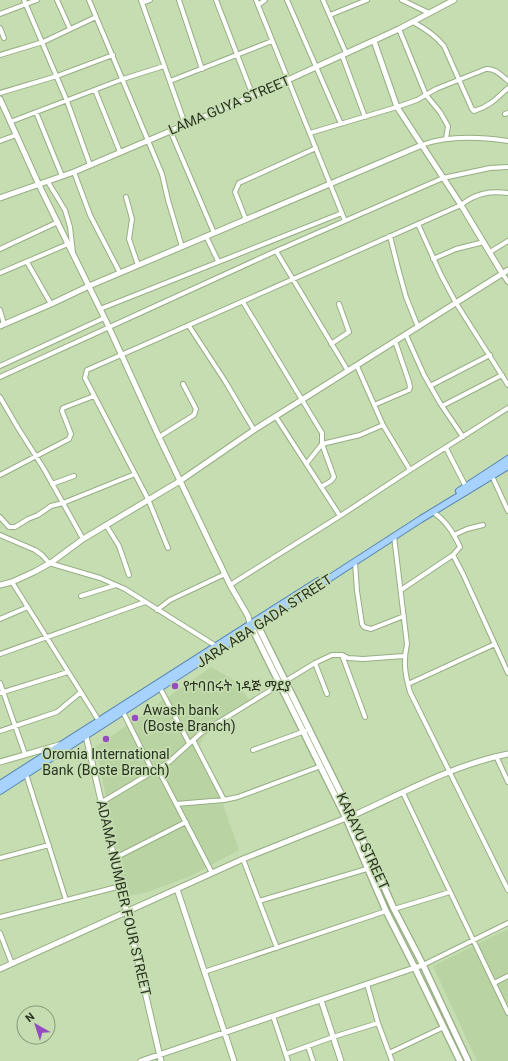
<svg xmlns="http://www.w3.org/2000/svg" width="508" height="1061" viewBox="0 0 508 1061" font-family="Roboto,'Noto Sans Ethiopic',sans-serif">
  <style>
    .built { fill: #b9d4a2 }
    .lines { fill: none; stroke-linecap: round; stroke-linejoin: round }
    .minor-casing { stroke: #97ae84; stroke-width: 6 }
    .tertiary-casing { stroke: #97ae84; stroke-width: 7 }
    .secondary-casing { stroke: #97ae84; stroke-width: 8 }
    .primary-casing { stroke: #5687b1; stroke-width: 8 }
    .minor { stroke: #fff; stroke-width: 4 }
    .tertiary { stroke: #fff; stroke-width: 5 }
    .secondary { stroke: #fff; stroke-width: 5.5 }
    .primary { stroke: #a7d2fe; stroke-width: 6 }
    .poi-dot { fill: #954cbf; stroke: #c6ddb2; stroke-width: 1.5 }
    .labels { text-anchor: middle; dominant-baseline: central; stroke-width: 3.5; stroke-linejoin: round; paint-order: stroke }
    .street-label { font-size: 14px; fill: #2a3322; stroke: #c6ddb2 }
    .poi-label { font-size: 14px; fill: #2a3322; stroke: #c6ddb2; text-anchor: start }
  </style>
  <rect width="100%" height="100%" fill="#c6ddb2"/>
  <path class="built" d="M211,667L234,680L251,702L206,735L197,748L213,776L239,850L191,876L148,892L129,896L122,876L99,763L94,748Z
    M508,929V1061H477L433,966Z"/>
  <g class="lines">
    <defs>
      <path id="minor" d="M24,0L67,101L90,165
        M57,0L70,29
        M89,0L162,174L168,200L182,247
        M141,0L185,124
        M179,0L202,69
        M216,0L253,96
        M256,0L345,221
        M287,0L341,124
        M323,0L346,53
        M402,0L429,13
        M142,3L150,0
        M258,5L265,0
        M0,14L37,0
        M330,15L367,0
        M413,22C426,29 435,35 444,46L472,109L474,111C490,106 496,99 508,88
        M0,28L4,38
        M399,29L426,95L440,112L448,126L446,139
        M0,55L43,42L96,17
        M342,55L365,117
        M170,81L272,41
        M95,90L120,152
        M0,93L57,76L113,55
        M36,112L62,176
        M505,114L508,113
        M10,122L123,79L164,66
        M170,130L214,233
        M310,133L397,107L417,100L436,89L486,69C495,68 502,76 508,81
        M0,141L16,135
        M422,145C448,135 481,137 508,141
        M74,172L90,215L120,273
        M48,182L65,210L70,227L73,253
        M126,197L132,219L129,239L138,265
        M246,220L235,192L239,183L316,148
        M418,224L441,275L456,303L508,385
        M206,236L218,261
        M390,236L398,268L406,297L418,327
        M0,249L58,222
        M276,251L348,371
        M490,252L508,241
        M433,259L456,249L484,242
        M27,262L51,304
        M0,273L68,244
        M502,273L508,282
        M243,302L322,433V444L334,477L331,481L321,487
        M100,309L342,213
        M0,310L4,324
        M189,326L225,381L254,430
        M406,335L424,375L440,403L463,437
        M331,344L349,332L339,304
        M0,366L104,318
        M357,366L383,425L410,470
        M0,377L276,251L443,178L490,168L508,167
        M430,386L490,355
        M0,397L18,428L44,469L83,539
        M374,405L409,390L410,387L409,382L395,341
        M442,406L502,375
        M276,417L340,516
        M159,437L194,415L196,409L183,384
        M446,448L466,487
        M307,463L322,444L360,435L383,425
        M0,475L69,439L71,434L62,411L63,408L94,396
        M492,476L508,511
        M52,484L74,476
        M0,517L9,527H15L28,519L38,515L51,506L63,503L135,474
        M106,525L119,546L129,575
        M0,535L35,550L42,555L49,563L100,578L125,589L216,646
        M454,535L467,529L483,525
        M394,536L407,644C403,662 405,674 410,692L508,890
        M168,548L148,499L85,378L87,370L461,205C476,193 490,191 508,193
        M453,555L463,574L508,673
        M355,562L357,591L362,624L364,627L371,629L404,616
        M12,582L99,721
        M230,585L340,516L410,470L508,408
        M401,590L453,555L460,547C453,532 446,521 433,512
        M81,596L116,585
        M157,610L170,600L225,574
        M0,619L28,607
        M0,654L145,602
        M342,655L365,717
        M315,663L327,694
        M0,683L25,754
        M408,684L495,644
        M160,688L189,743
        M0,693L68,672
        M123,712L153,772
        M0,731L57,712L81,692
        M193,740L224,800
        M253,750L305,731
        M496,756L508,782
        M158,769L212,873
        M26,774L66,900
        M403,793L508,1013
        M102,802L169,762L201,733L315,663L332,655H342L348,658L363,659L404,656
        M176,804L224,800L238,797L321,766
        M0,858L49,845
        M115,858L186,822
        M243,859L277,948
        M259,901L370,868
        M394,909L450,892
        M0,917L121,886
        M0,933L12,964
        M423,965L508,923
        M204,972L386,911
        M494,983L508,976
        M367,984L378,1023L392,1061
        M273,1016L288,1061
        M308,1046L313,1061
        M389,1053L444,1027
        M286,1054L333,1037L378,1023"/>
      <path id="tertiary" d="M374,41L397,107L461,205L502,273
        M0,99L39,185L106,321L159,437L230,585L248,616L250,624
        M0,198L74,172L253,96L399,29L454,0
        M0,326L51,304L89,286L422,145
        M0,585L12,582L34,572L52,562L83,539L180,481L254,430L508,270
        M86,736L161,1061
        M0,762L59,745
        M352,816C403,793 453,765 508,754
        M177,889L234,1061
        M0,969L243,859L346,818
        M321,1000L341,1061
        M141,1061L423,965"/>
      <path id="secondary" d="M256,622L352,816L394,909L423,965L468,1061
        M250,624L346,818L386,911L415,968L460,1061"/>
      <path id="primary" d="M459,491L508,459
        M0,784L318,581
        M0,791L421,519L508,466"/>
    </defs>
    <use href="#minor" class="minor-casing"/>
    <use href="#tertiary" class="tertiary-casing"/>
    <use href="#secondary" class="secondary-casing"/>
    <use href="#primary" class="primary-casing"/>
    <use href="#minor" class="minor"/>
    <use href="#tertiary" class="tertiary"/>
    <use href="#secondary" class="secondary"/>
    <use href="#primary" class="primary"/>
  </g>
  <g class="poi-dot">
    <circle cx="175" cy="686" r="4"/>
    <circle cx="135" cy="718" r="4"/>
    <circle cx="106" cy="739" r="4"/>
  </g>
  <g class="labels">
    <g class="street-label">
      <text transform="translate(229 105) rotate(-23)">LAMA GUYA STREET</text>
      <text transform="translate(264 621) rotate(-33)">JARA ABA GADA STREET</text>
      <text transform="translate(363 841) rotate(65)">KARAYU STREET</text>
      <text transform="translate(124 898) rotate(77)">ADAMA NUMBER FOUR STREET</text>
    </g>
    <g class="poi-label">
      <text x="183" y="686">የተባበሩት ነዳጅ ማደያ</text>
      <text x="143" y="710">Awash bank<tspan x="143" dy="16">(Boste Branch)</tspan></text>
      <text x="106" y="754" text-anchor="middle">Oromia International<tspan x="106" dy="16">Bank (Boste Branch)</tspan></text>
    </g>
  </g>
  <g transform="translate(36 1025) rotate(321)"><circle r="19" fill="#c6ddb2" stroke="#889978"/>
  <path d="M0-3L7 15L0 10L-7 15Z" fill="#954cbf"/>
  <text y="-6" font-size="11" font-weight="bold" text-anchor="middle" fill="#2a3322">N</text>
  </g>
</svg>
